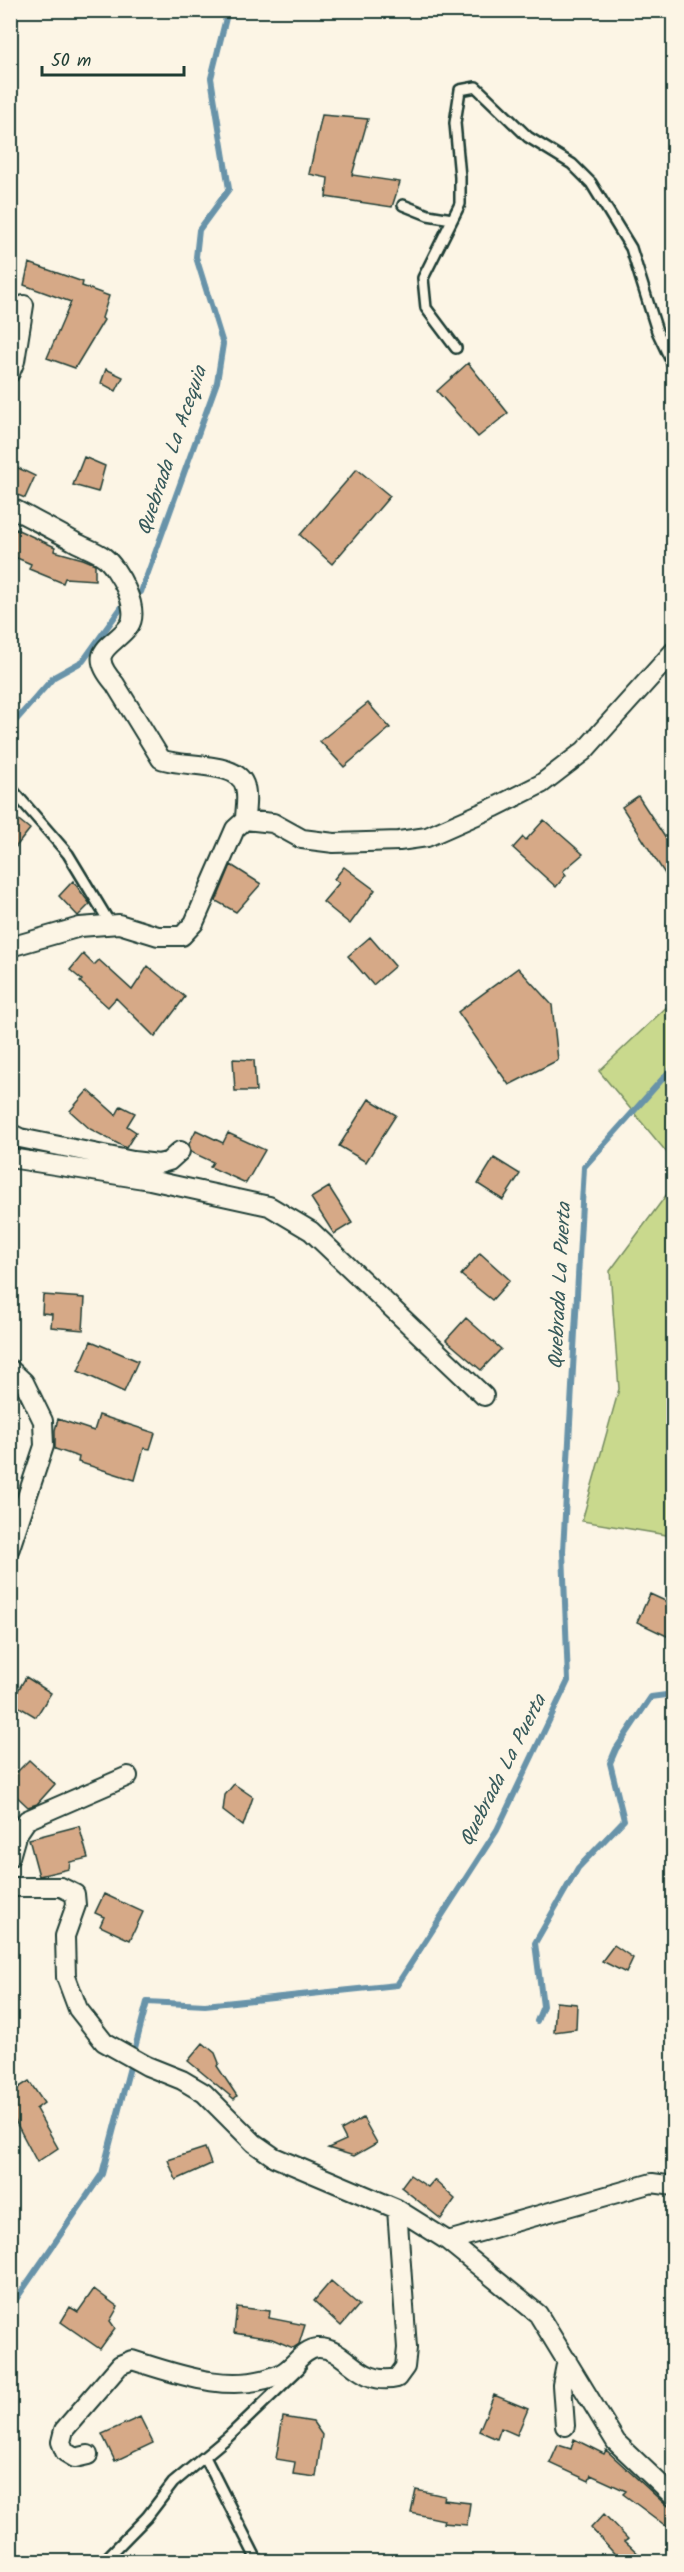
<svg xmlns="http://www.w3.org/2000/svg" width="684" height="2572" viewBox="0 0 684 2572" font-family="Kalam,sans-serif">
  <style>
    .green { fill: #c9d98d; stroke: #748b60; stroke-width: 1.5 }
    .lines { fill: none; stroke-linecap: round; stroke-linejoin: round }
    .stream { stroke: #6893a9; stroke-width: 6 }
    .building { fill: #d6a987; stroke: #1f3d34; stroke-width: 1.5 }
    .lane-casing { stroke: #1f3d34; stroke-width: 14 }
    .street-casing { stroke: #1f3d34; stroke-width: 22 }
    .lane { stroke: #fcf5e5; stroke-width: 9 }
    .street { stroke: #fcf5e5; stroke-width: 18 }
    .labels { text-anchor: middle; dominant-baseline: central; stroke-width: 5; stroke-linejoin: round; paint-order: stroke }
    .water-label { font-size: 20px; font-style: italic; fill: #375a5b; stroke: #fcf5e5 }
  </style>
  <rect width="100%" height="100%" fill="#fcf5e5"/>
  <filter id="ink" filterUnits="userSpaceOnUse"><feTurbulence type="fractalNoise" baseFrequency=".0167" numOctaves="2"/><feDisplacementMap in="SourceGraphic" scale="12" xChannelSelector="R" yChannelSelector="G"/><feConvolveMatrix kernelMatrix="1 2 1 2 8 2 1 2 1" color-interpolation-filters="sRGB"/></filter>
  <g filter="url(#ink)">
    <path class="green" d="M673,1001V1160L599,1071Z
      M673,1186V1536L582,1521L619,1389L610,1271Z"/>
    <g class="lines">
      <path class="stream" d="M141,592L217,382L223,344L196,257L199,230L229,189L211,78L228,10
        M10,727L54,677L83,661L126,601
        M537,2021L543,2006L535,1943L578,1868L624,1820L610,1763L616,1749L651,1697L674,1694
        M10,2308L102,2174L147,2002L205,2005L397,1985L497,1830L568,1681L563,1551L584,1167L674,1066"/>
    </g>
    <path class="building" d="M322,115L368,119L352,175L400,182L392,207L326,197L328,178L309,174Z
      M29,263L83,282L82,286L109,296L102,318L104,320L75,368L47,358L71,302L24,285Z
      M468,363L508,413L478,437L437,391Z
      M106,369L123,377L116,391L101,383Z
      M84,457L105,466L98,492L73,485Z
      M10,464L35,476L25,498L10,492Z
      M357,469L390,496L332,564L300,535Z
      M16,529L55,547L54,551L83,559L95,564V580L65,578L63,583L29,569L31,564L10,555V541Z
      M368,703L390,728L344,767L320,741Z
      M638,796L674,851V888L622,807Z
      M10,813L30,829L10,854Z
      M544,820L583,854L563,871L566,875L556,887L513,848L523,837L526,840Z
      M231,865L261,884L236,912L216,901Z
      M344,867L375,890L350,924L323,902L339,883L334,879Z
      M73,881L90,904L78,916L59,896Z
      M370,937L395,966L373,985L348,956Z
      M83,954L94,965L99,960L132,990L148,966L185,997L155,1037L116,998L108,1007L80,982L82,980L70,970Z
      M518,968L552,1005L558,1060L509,1085L458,1012Z
      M233,1059L254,1060L256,1091H235Z
      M88,1090L116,1115L121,1106L135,1113L127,1126L136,1132L126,1148L90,1129L70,1111Z
      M369,1099L396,1115L366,1162L339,1146Z
      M196,1130L223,1143L228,1133L265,1150L246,1183L210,1167L213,1162L191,1152L189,1144Z
      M494,1158L520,1174L503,1200L478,1184Z
      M329,1187L352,1223L334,1234L311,1198Z
      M480,1253L510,1280L492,1300L461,1275Z
      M43,1295L85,1298L83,1330L51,1327L52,1314L42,1313Z
      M466,1318L501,1349L481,1370L446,1340Z
      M91,1341L138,1361L124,1392L78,1371Z
      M99,1415L155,1433L150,1449L144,1448L135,1480L78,1462L79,1457L55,1449V1430L58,1419L94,1431Z
      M650,1594L674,1605V1628L669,1637L637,1622Z
      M26,1677L51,1693L36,1717L11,1702Z
      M29,1760L55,1784L37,1804L28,1807L10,1790V1779Z
      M234,1784L253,1797L243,1826L223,1811L225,1795Z
      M79,1826L88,1858L70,1862L69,1869L39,1876L29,1839Z
      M104,1894L143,1912L130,1940L100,1926L104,1917L95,1913Z
      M614,1945L633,1958L626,1973L602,1961Z
      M556,2002L577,2004L576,2029L554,2032Z
      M203,2043L215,2053L219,2063L217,2066L237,2096L234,2099L188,2061Z
      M29,2081L44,2103L36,2109L58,2148L37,2162L10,2111V2093Z
      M363,2118L377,2143L354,2156L328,2148L346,2140L341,2130Z
      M205,2148L211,2164L176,2180L168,2160Z
      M410,2175L428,2187L434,2180L455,2199L441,2219L401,2187Z
      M331,2281L359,2305L341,2326L314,2301Z
      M94,2289L118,2307L110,2321L115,2328L100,2349L61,2322L70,2307L78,2312Z
      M237,2307L270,2311L269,2318L305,2325L299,2344L293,2348L272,2339L234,2333Z
      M494,2395L528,2409L517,2435L501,2428L497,2439L479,2431Z
      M140,2417L153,2443L115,2461L102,2434Z
      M283,2417L313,2422L322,2435L316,2477L293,2474L295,2462L276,2459Z
      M574,2439L604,2454L606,2450L666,2505L674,2508V2532L623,2494L626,2491L591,2475L589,2481L550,2463L558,2445L571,2449Z
      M416,2490L445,2496L444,2500L470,2503L467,2525L443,2523L444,2520L411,2513Z
      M604,2514L628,2539L625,2541L647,2562H622L591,2528Z"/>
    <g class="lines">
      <defs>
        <path id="lane" d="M403,205L428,215L452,219
          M456,348L426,308L423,278L460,204V177L455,123L460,90L476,87L528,137L572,164L591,183L631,248L657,331L674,367
          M10,787L68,854L111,925
          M205,2457L258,2562
          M103,2562L147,2517L173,2483L228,2437L300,2368"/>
        <path id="street" d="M10,373L15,361L24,305
          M10,507C32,519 54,530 75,542C84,547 96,551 104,557C118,568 141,609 129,626C112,648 85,650 115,684L161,759C182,768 239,760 245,787C248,797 245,810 245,820
          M10,947L80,927L119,924L158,936H182L194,923L235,829L245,820L273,823L302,839L334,843L399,841L427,837L495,807L541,784L584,751L674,651
          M10,1133L20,1138L133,1161L159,1164L169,1161L180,1151
          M10,1158L150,1180L269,1206L311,1231L484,1396
          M10,1369L24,1382L43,1421L44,1446L10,1548
          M10,1857L16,1836L27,1820L128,1776
          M10,1887H61L75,1894L76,1905L65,1936L66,1977L78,2009L104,2042L147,2066L182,2080L204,2093L254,2143L274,2157L397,2209L448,2241L538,2314L616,2442L674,2497
          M448,2241L652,2183L674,2186
          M565,2426L562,2385L567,2360
          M88,2455L75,2458L65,2452L61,2442L64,2430L120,2365L132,2360C179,2375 233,2395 280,2374C294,2368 302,2349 318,2348C346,2347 358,2387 397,2378L405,2367L407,2348L397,2209"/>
      </defs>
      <use href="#lane" class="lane-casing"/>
      <use href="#street" class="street-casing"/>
      <use href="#lane" class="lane"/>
      <use href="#street" class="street"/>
    </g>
  </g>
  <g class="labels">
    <g class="water-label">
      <text transform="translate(173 451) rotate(-71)">Quebrada La Acequia</text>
      <text transform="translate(561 1286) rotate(-87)">Quebrada La Puerta</text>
      <text transform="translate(504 1771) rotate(-63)">Quebrada La Puerta</text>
    </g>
  </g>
  <rect width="684" height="2572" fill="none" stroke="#fcf5e5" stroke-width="36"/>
  <rect x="18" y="18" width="648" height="2536" fill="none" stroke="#1f3d34" stroke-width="2" filter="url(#ink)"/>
  <path d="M42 66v9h142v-9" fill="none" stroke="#1f3d34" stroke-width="3"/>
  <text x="51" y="66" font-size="18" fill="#1f3d34" stroke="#fcf5e5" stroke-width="4.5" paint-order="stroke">50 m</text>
</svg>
